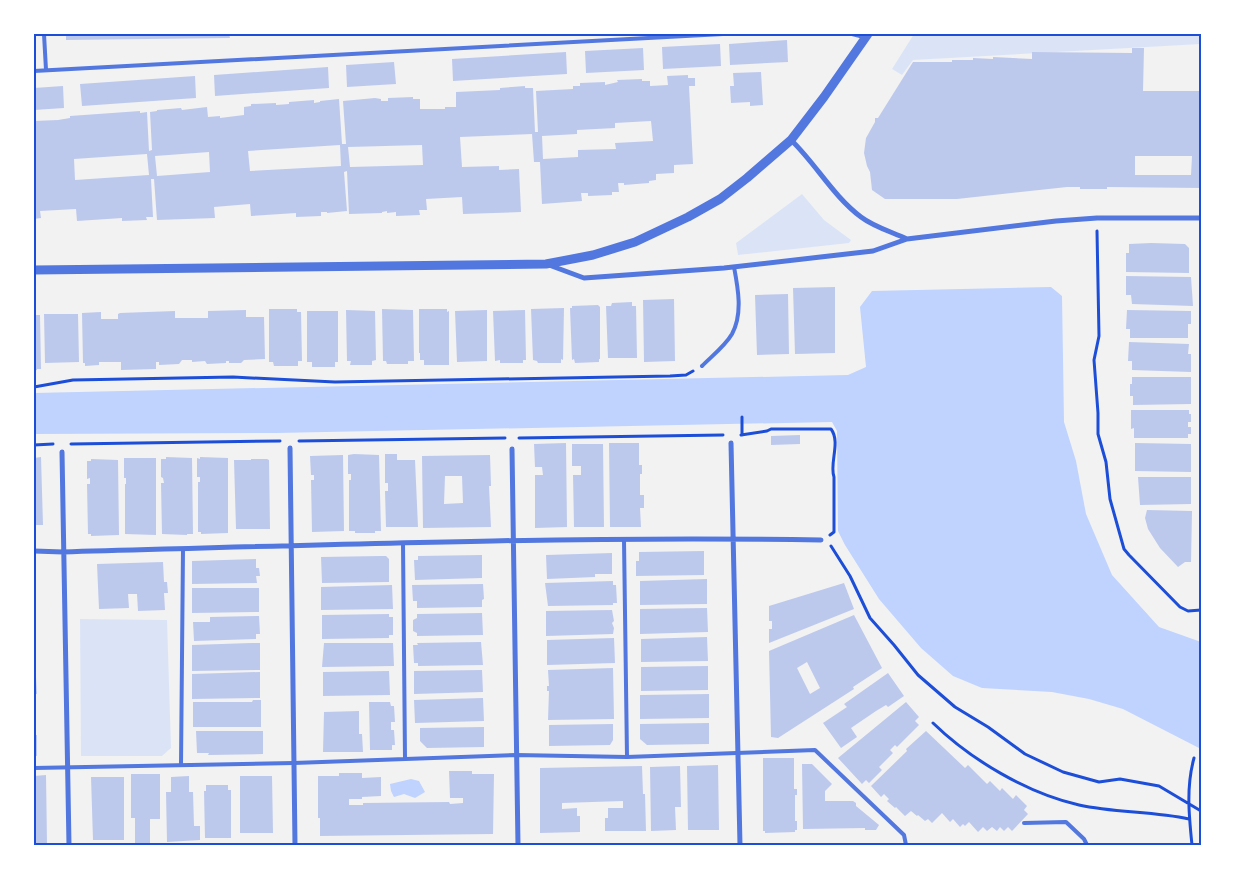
<svg xmlns="http://www.w3.org/2000/svg" width="1235" height="879" viewBox="0 0 1235 879" font-family="'DejaVu Sans',sans-serif">
  <style>
    .green { fill: #dbe4f7 }
    .water { fill: #bfd3fe }
    .building { fill: #bdc9ec; fill-rule: evenodd }
    .lines { fill: none; stroke-linecap: round; stroke-linejoin: round }
    .path { stroke: #1d4ed8; stroke-width: 3 }
    .service { stroke: #5277de; stroke-width: 4 }
    .minor { stroke: #5277de; stroke-width: 5 }
    .tertiary { stroke: #5277de; stroke-width: 9 }
    .neatline { fill: none; stroke: #1d4ed8; stroke-width: 2 }
  </style>
  <rect width="100%" height="100%" fill="#f2f2f2"/>
  <path class="green" d="M914,34H1201V44L913,60L902,75L892,69Z
    M802,194L824,220L851,240L849,243L738,255L736,243Z
    M80,619L167,620L171,748L162,756H81Z"/>
  <path class="water" d="M1051,287L1062,296L1064,422L1076,461L1086,514L1112,575L1159,627L1201,642V749L1123,709L1089,699L1052,692L982,688L953,676L921,648L879,599L845,545L838,531L837,431L832,422L276,433L34,434V393L848,375L866,367L860,307L872,291Z
    M411,779L419,781L425,792L415,798L404,794L394,797L391,791L390,784Z"/>
  <path class="building" d="M66,34H229L230,38L66,40Z
    M787,40L788,62L730,65L729,44Z
    M720,44L721,66L663,69L662,47Z
    M643,48L644,70L586,73L585,51Z
    M1132,48H1144L1143,91H1201V188L1107,187V189H1080V187H1067L957,199H885L872,190L870,172L867,166L864,153L866,138L875,122V118H878L913,62H952V60H973V58L993,59V57L1032,59V52L1132,53ZM1135,156H1192L1191,175H1135Z
    M566,52L567,74L453,81L452,59Z
    M394,62L396,84L347,87L346,65Z
    M328,67L329,88L215,96L214,75Z
    M761,72L763,105L750,106V102L731,103L730,86H734L733,73Z
    M688,75V78H695V86H689L693,164L674,165V173L656,174V180L649,181V183L624,185V183H618L619,192H612V195L588,196V193H581L582,201L542,204L540,162H534L532,134L460,137L462,167L499,166V170L519,169L521,212L463,214L462,197L426,199L427,210H419L420,215L396,216V212L387,213V211L382,212V213L349,214L347,171L344,172L347,211L327,213V212H321V216L296,217V213L251,216L250,204L214,207L215,218L157,220L154,179H151L153,217H146L147,220L122,221V218L77,221L76,209L40,211L41,218L34,219V178H36L34,121L58,120L70,118V116L140,111V113L147,112L149,151L152,150L150,112L157,111V110L181,108L182,110L207,107L208,117L220,116V118L244,115V107L251,106V104L276,103V105L289,104V102L314,100V103L320,102V101L339,99L342,144H346L343,101L375,98L381,99V101H388V98L413,97V99H420V109H445V107H456V92L500,90V88L525,86V88H533L535,132H538L536,91L573,89V86H580V83L605,82V85L618,82L617,80L642,79V81H650V86L668,85L667,76ZM651,121L653,141L615,143L616,149L578,150V157L543,159L542,136L577,134V130L615,128V123ZM340,145L341,166L250,171L248,151ZM422,145L423,165L350,167L348,147ZM209,152L210,172L157,176L155,156ZM147,154L149,175L75,180L74,159Z
    M195,76L196,98L82,106L80,84Z
    M63,86L64,108L34,110V88Z
    M1151,243L1185,244L1189,248V273L1126,272V253H1129V244Z
    M1126,276L1191,277L1193,306L1132,304L1131,295H1126Z
    M835,287V353L795,354L793,288Z
    M788,294L789,354L757,355L755,295Z
    M674,299L675,361L644,362L643,300Z
    M632,302V306H636L637,358H608L606,306H611L612,303Z
    M598,305L600,307V359H599V362L575,363L574,359L572,360L570,308H572V306Z
    M564,308L563,360L561,359V363H538L537,361L533,360L531,309Z
    M269,309H297V312H301L302,361H298V366H274L273,362H269Z
    M382,309L413,310L414,361H408V364H387L386,361H383Z
    M419,309H447V312L449,311V365H424V360H420V353H419Z
    M246,310V317H264L265,359L244,360L241,363H229V361H226V363L207,364L205,361L192,362V360H182L179,364L159,365V362H156V369L121,370V362H99V365L85,366V363H83L82,313L101,312V319H118V314L120,313L175,311V318H208V311Z
    M346,310L375,311L376,360L372,361V365H350L351,361H347Z
    M487,310V361L457,362L455,311Z
    M525,310L526,360H523V363H500V360L495,361L493,311Z
    M1127,310L1191,311V324H1188V338H1130V329H1126Z
    M307,311H338V362H335V367H312V362H307Z
    M44,314H78L79,362L45,363Z
    M34,315H40L41,369H37V370L34,371Z
    M1129,342L1189,344L1188,354H1191V372L1132,370V361H1128Z
    M1132,377H1191V404L1133,405V396H1130V384H1132Z
    M1131,410H1189V414H1191V422H1188V427H1191V434H1188V438H1134V428L1131,429Z
    M800,435V444L771,445V436Z
    M566,443L567,527L535,528V475H543L542,467H535L534,444Z
    M609,443H639V465H642V474H640V495H644V508H640L641,527H610Z
    M1135,443L1191,444V472L1135,471Z
    M572,444H603L604,527H574L573,475H581V466H572Z
    M354,454L379,455L381,531H375V533H355V531H349V480H351V474H348V455Z
    M385,454H397V460H415L418,527H386L385,491H388V483H385Z
    M343,455L344,531L312,532L311,480H314V475H311L310,456Z
    M490,455L491,486H489L491,527L423,528L422,456ZM445,476H462L463,503L444,504Z
    M41,457L43,525H34V458Z
    M166,457L192,458L193,534H187V535L162,534L161,483H164L163,478L161,477V459H166Z
    M200,457L228,458V533L201,534V532H198V482H200V477H197V458L200,459Z
    M124,458H156V535L125,534V484H126V478H124Z
    M91,459L118,460L119,535L91,536V534H88L87,484H90V478L87,479V461H91Z
    M251,459H267L269,460L270,529H236L234,460H251Z
    M1138,477H1191V504L1140,505Z
    M1147,510L1192,511L1191,562H1185L1178,567L1160,548L1148,529L1145,518Z
    M704,551V575L636,576V561H639V552Z
    M612,553V574H595V577L547,579L546,555Z
    M482,555V578L415,580L414,560H418V556Z
    M381,556H386L389,559V582L322,583L321,557Z
    M256,559V568H259L260,576H256L257,583L192,584V561Z
    M163,562L164,582H167L168,593H164L165,610L138,611L137,594H128L129,608L99,609L97,564Z
    M707,579V604L640,605V581Z
    M613,581V585H616L617,603H613V605L548,606L545,583Z
    M844,583L854,609L769,643V629H772V621H769V606Z
    M483,584L484,599L482,600V607L417,608V601H413L412,585Z
    M392,585L393,609L321,610V587Z
    M192,588H259V612L192,613Z
    M707,608L708,632L640,634V609Z
    M612,610L614,621L612,623L614,628L613,634L546,636V611Z
    M482,613L483,635L417,636V633L413,631V620L417,618V614Z
    M389,614V617H393V635H389V638L322,639V615Z
    M854,615L882,668L853,687L854,689L778,738L771,737L769,651ZM807,662L820,688L810,694L797,668Z
    M259,616L260,634H256V639L194,641L193,622H210V617Z
    M34,627H35L36,643H34Z
    M707,637L708,661L641,662V639Z
    M614,638L615,663L547,665V640Z
    M481,642L483,665L418,666V663H414L413,645H418L417,643Z
    M251,643H260V670L192,671V645Z
    M324,643H393L394,666L322,667Z
    M34,651H35L36,672H34Z
    M708,666V690L641,691V667Z
    M613,668L614,719L548,720L549,691H547V686H549L548,670Z
    M482,670L483,692L414,694V671Z
    M389,671L390,695L323,696V672Z
    M260,672V698L192,699V674Z
    M888,673L904,696L888,707L886,705L876,711L851,728L857,737L841,748L823,723L847,707L844,704Z
    M34,677H36L37,694H34Z
    M709,694V718L640,719V695Z
    M483,698L484,721L415,723L414,700Z
    M253,700H261V727H193V702H252Z
    M369,702H390L391,706H394L395,722H391V730H394L395,745H392V750H370Z
    M906,702L919,717L915,721L919,725L897,747L895,745L890,750L893,753L879,767L882,770L869,783L866,780L862,784L838,758Z
    M359,711V734H362L363,752H323L324,712Z
    M709,723V744L647,745L640,739V724Z
    M613,724V740L610,745L549,746V725Z
    M484,727V747L427,748L420,741V728Z
    M196,731H263V754L208,755L209,753H197Z
    M926,731L965,768L968,765L987,784L990,781L1000,791L1002,788L1013,799L1016,795L1027,806L1024,810L1028,814L1012,831L1008,827L1004,831L1000,827L997,831L992,827L987,831L983,827L978,832L969,822L965,826L963,824L960,827L953,819L950,822L942,813L932,823L928,819L925,821L918,815L917,816L911,811L905,816L896,807L895,808L887,801L889,799L884,794L881,797L871,786L907,751L906,749Z
    M34,735H37V756H34Z
    M763,758H794V789H797V795H795V821H797V830H795V832L765,833V831H763Z
    M802,764H812L832,784L825,791V801H853L856,803V806L879,825L876,830H865V828L803,829Z
    M718,765L719,830H688L687,766Z
    M642,766L643,794H645L646,831H605V818H608V808H623V801L562,803V809L577,808V816H580V832L540,833V768Z
    M680,766L681,807H675L676,830L651,831L650,767Z
    M449,771H472V774H494L493,834L320,836V818H318V776H339V773H362V778L381,777V796L362,797V799H349V805H363V803L449,802L450,804L463,803V798H450Z
    M131,774H160V819H150V843H135V818H131Z
    M46,775L47,844H34V776Z
    M189,776V792H193L194,826H200V840L167,842L166,792H171V777Z
    M240,776H272L273,833H240Z
    M91,777H124V840H93Z
    M206,785H228V790H231V838H205L204,791H206Z"/>
  <g class="lines">
    <path class="path" d="M1097,231L1099,336L1094,360L1098,413V434L1106,462L1110,499L1124,549L1129,555L1180,607L1188,611L1201,610
      M34,387L73,380L233,377L335,382L670,376L686,375L693,371
      M742,417V435
      M741,435L767,431L771,429H831C841,442 829,464 834,477V532L830,535
      M519,438L723,435
      M299,441L505,438
      M71,444L280,441
      M34,445L53,444
      M831,546L850,576L870,618L894,645L918,675L955,707L988,727L1025,754L1063,772L1099,782L1120,779L1159,786L1201,811
      M933,723C971,760 1027,793 1079,805C1115,813 1153,811 1189,819
      M1192,845C1189,816 1186,787 1194,758"/>
    <path class="service" d="M44,34L46,70
      M852,34L864,37
      M34,71L723,34
      M702,366C712,356 725,346 732,334C743,314 738,288 734,267
      M624,540L627,757
      M403,544L405,759
      M181,764L183,549
      M34,768L294,763L516,755L627,757L815,750L904,835L906,845
      M1024,823L1066,822L1084,839L1087,845"/>
    <path class="minor" d="M791,140C816,164 833,196 861,217C874,227 892,232 907,239
      M549,265L584,278L724,268L873,251L907,239L1056,221L1097,218H1201
      M731,443L740,845
      M290,448L295,845
      M512,449L518,845
      M62,452L69,845
      M34,551L63,552C316,545 569,536 821,540"/>
    <path class="tertiary" d="M34,270L546,264L593,255L635,242L688,217L720,199L747,178L791,140L824,97L868,34"/>
  </g>
  <rect width="1235" height="879" fill="none" stroke="#ffffff" stroke-width="70"/>
  <rect x="35" y="35" width="1165" height="809" class="neatline"/>
</svg>
